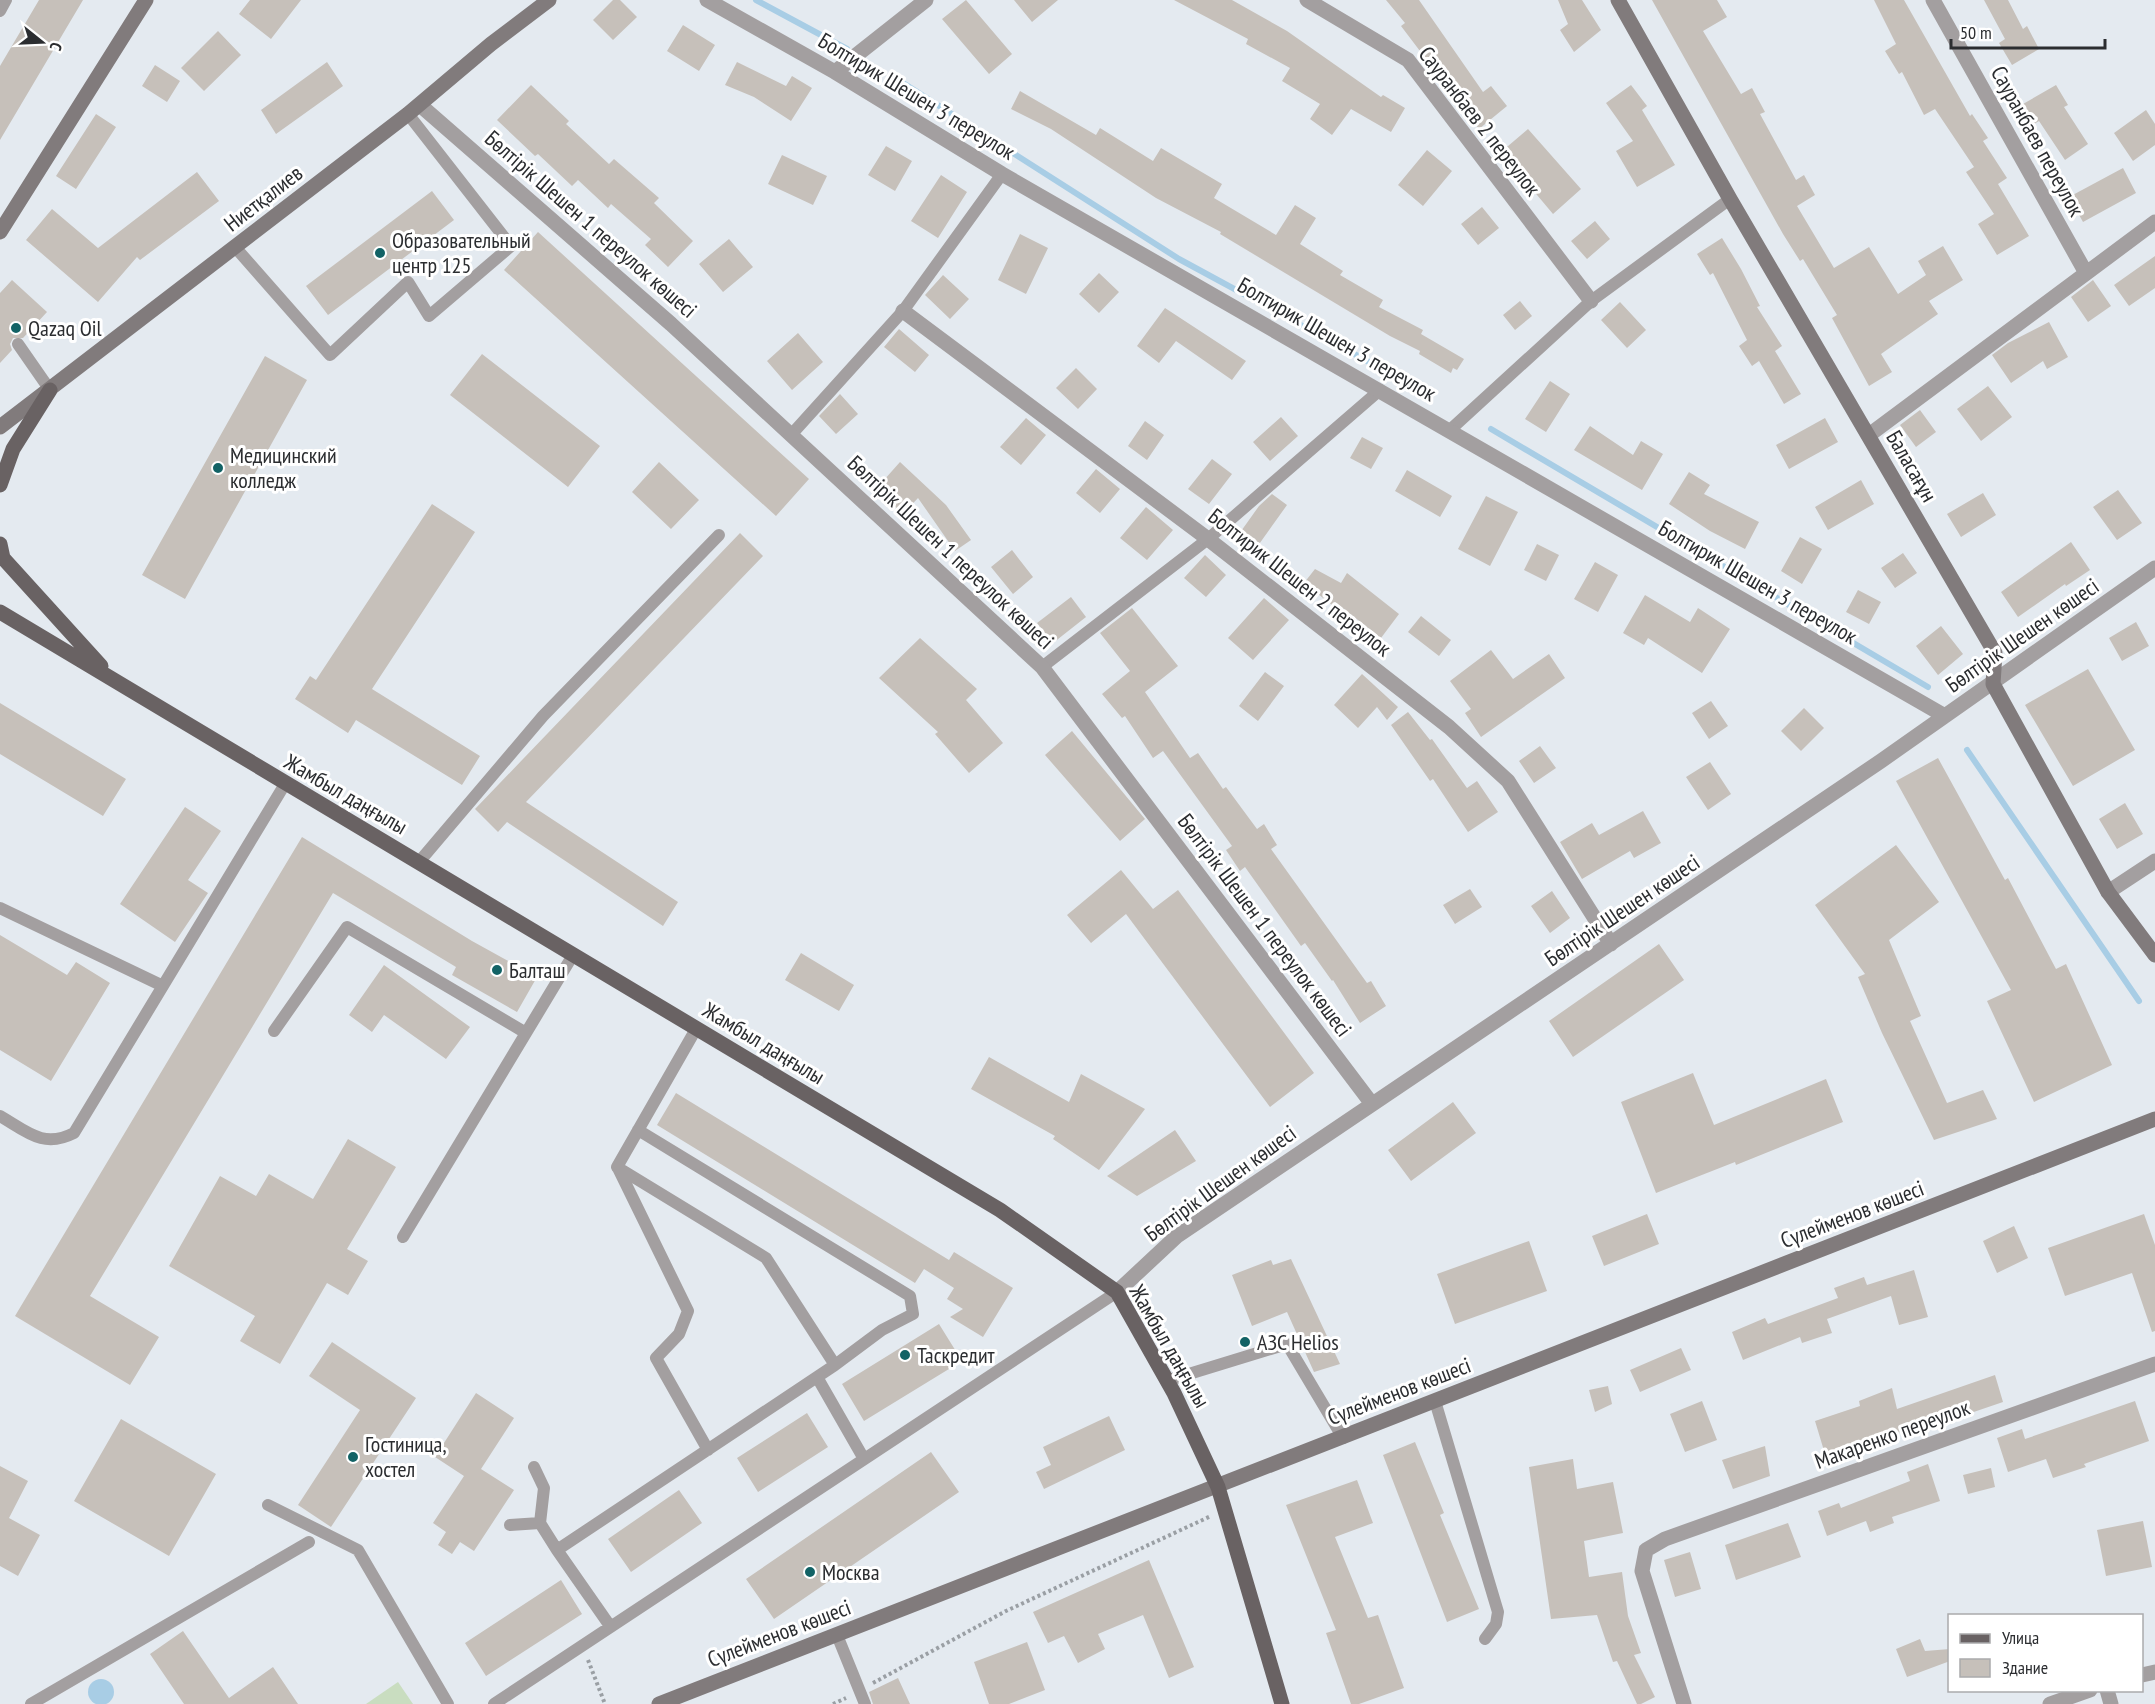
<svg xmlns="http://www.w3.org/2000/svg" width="2155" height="1704" viewBox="0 0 2155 1704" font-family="'PT Sans Narrow',sans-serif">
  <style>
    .green { fill: #c9ddc0 }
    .water { fill: #a8cde5 }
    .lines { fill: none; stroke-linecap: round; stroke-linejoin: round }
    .stream { stroke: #a8cde5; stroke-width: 6 }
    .building { fill: #c6c0ba }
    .path { stroke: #9a9fa4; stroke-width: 4; stroke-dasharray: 3 3; stroke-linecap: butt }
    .lane { stroke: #a39fa0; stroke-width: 12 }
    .street { stroke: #a39fa0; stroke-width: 15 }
    .secondary { stroke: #817b7c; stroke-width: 15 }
    .primary { stroke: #696263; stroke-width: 15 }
    .poi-dot { fill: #126265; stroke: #fff; stroke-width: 2 }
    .labels { text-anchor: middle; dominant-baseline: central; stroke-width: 6; stroke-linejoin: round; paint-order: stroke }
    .street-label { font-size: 22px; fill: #2b2d30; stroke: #fff }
    .poi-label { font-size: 22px; fill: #2b2d30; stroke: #fff; text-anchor: start }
  </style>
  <rect width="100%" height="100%" fill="#e4eaf0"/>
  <path class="green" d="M398,1682L413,1704H366Z"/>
  <path class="water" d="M88 1692a13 13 0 1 1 26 0a13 13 0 1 1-26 0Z"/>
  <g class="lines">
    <path class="stream" d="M756,0L847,49
      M900,81L1179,259L1430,395
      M1491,429L1928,687
      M1967,750L2139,1001"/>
  </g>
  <path class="building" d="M39,0H83L0,140V66Z
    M250,0H301L271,39L239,14Z
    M613,0H620L637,17L613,40L593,20Z
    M966,0L1012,54L989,74L942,19Z
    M1014,0H1058L1032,22Z
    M1174,0H1232L1287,31L1381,97L1383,95L1405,108L1391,132L1351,109L1332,135L1310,119L1320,104L1282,81L1290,68L1246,44L1248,39Z
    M1386,0H1419L1483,92L1491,86L1507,106L1479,129L1401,26L1405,23Z
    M1558,0H1582L1601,30L1574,52L1560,30L1568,24Z
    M1652,0H1717L1727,17L1703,31L1741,94L1752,88L1765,112L1760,114L1796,180L1804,175L1815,195L1797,206L1834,268L1869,247L1898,294L1926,275L1918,261L1943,246L1963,280L1929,301L1938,314L1881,354L1892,372L1869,386L1832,318L1837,315L1803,259L1800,261L1783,234Z
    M1874,0H1904L1970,116L1972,114L1988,138L1983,141L2007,178L1998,184L2029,236L1997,255L1978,224L1994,214L1966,172L1974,167L1935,109L1924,115L1902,72L1899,74L1885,51L1896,44Z
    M1984,0H2008L2023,29L2027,26L2039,49L2012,65L1999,43L2005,39Z
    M683,25L715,45L699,71L667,51Z
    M218,31L241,55L204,91L181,68Z
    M327,62L343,86L276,134L261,110Z
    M737,62L786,86L792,76L812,88L791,121L754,97L725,85Z
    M155,65L180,81L167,102L142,86Z
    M531,85L569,121L566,124L609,164L614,159L659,198L654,203L693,241L668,267L645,245L651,239L611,204L608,208L578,180L572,186L538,154L535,156L497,120Z
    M1631,85L1647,106L1642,110L1675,165L1637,187L1616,151L1633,141L1606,103Z
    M2056,85L2068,105L2064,107L2088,144L2065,160L2039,121L2034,124L2023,104Z
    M1020,91L1096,135L1100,128L1153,161L1161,148L1222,184L1214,198L1276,235L1295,205L1316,218L1300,244L1343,271L1340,275L1383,300L1379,307L1423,330L1421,334L1464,359L1457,370L1453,368L1451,373L1419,354L1420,351L1390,336L1220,234L1221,232L1156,198L1051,129L1011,109Z
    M2146,110L2155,124V145L2133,161L2114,133Z
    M96,114L116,127L76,189L56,176Z
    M1528,129L1581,189L1553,214L1501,152Z
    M886,146L912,161L895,191L868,175Z
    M1427,150L1452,171L1423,206L1398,185Z
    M782,155L827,176L813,205L768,184Z
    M2123,168L2136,193L2083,222L2069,197Z
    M197,172L219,201L140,260L137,257L98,302L26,240L52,209L98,248Z
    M941,175L967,192L938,238L911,221Z
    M432,191L454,220L328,315L306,286Z
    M1482,207L1499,228L1478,245L1461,224Z
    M1595,221L1610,239L1587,259L1571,241Z
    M538,232L809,479L776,516L504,270Z
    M1020,234L1048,248L1026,294L998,280Z
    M1722,238L1741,269L1760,306L1757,307L1782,346L1775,351L1801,394L1784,404L1759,361L1752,366L1739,346L1747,340L1713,273L1710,275L1697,254Z
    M729,239L753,267L723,292L699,264Z
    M2155,256V288L2129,306L2114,285Z
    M1099,273L1119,292L1099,313L1079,294Z
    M943,275L969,299L950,319L925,295Z
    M12,280L47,312L23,338H13L10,344L12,350L0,363V293Z
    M2093,280L2111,306L2088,322L2071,297Z
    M1520,301L1532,316L1515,330L1503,315Z
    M1620,302L1646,330L1627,348L1601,320Z
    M1165,308L1246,361L1232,380L1176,341L1159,363L1137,346Z
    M2049,322L2068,357L2047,369L2043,361L2011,383L1992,355L2008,343Z
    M899,329L929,355L915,372L884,347Z
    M798,333L823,362L792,390L767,361Z
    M482,354L600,446L568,487L450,395Z
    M265,356L307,380L185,599L142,575Z
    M1076,368L1097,389L1078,409L1056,388Z
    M1550,381L1570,394L1546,432L1525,419Z
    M1988,386L2012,417L1981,441L1957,409Z
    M840,394L858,414L836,434L819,416Z
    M1920,410L1936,432L1916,447L1900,425Z
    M1281,417L1298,436L1270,461L1253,442Z
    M1026,418L1046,435L1021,465L1000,447Z
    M1825,418L1838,442L1789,469L1776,445Z
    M1145,421L1164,435L1147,460L1128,446Z
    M1590,426L1633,455L1641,441L1663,454L1642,490L1574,450Z
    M1362,437L1383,448L1371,469L1350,458Z
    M1212,459L1232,474L1209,504L1188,489Z
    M659,462L699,500L671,529L632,492Z
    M900,462L946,505L971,540L955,551L918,498L903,514L876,489Z
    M1096,469L1120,489L1100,513L1076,493Z
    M1407,470L1452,496L1440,517L1395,491Z
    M1689,472L1710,485L1704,494L1759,522L1745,549L1710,531L1669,504Z
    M1861,480L1874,504L1828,530L1815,507Z
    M2118,490L2142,523L2117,540L2093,507Z
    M1983,493L1996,515L1961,537L1947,514Z
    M1272,494L1287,505L1257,547L1239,534L1259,506Z
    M1486,496L1518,512L1490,566L1458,549Z
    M432,504L475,532L372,689L480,756L462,785L356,720L348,733L295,699L310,676L316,680Z
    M1146,507L1173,530L1147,560L1120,538Z
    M740,533L763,556L526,802L678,902L663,926L507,822L498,832L475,809Z
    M1800,537L1822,549L1802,584L1781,571Z
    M2071,542L2090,570L2066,586L2065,584L2018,617L2001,592Z
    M1537,544L1559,555L1546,581L1524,570Z
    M1012,550L1033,577L1013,594L991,567Z
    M1903,553L1917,573L1895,588L1881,568Z
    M1205,555L1226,575L1206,597L1184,578Z
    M1595,562L1618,575L1598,612L1574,599Z
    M1315,569L1341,583L1347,573L1399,614L1381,638L1335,602L1332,605L1304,583Z
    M1858,590L1881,602L1869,624L1846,612Z
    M1645,595L1690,622L1698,608L1730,629L1702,673L1648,638L1644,645L1623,633Z
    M1071,597L1086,617L1053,643L1037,623Z
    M1264,598L1289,620L1253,660L1228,638Z
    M1132,608L1178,666L1145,692L1190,758L1198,753L1223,789L1226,787L1257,829L1264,824L1277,845L1271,849L1367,983L1371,981L1386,1006L1360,1023L1333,980L1332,981L1305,943L1301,946L1245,867L1240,871L1226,850L1232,846L1163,751L1153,758L1125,716L1122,718L1102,694L1130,671L1100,633Z
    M1421,616L1451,640L1439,656L1408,632Z
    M2136,622L2149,646L2122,661L2109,638Z
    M1941,626L1963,654L1938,675L1916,646Z
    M920,638L977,689L966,700L1003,743L969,773L935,734L938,732L879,678Z
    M1491,650L1513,679L1549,654L1565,678L1481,737L1465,713L1471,709L1450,681Z
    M2088,669L2135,750L2073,786L2025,705Z
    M1265,672L1284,686L1258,721L1239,706Z
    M1362,674L1398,707L1387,720L1377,707L1358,728L1334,705Z
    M1711,701L1728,726L1709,739L1692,713Z
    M0,703L126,779L103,816L0,754Z
    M1804,708L1824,728L1801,751L1781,731Z
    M1408,712L1430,740L1432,739L1467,788L1477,781L1498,812L1468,832L1433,779L1430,781L1391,725Z
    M1072,731L1145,819L1120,841L1045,755Z
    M1540,746L1556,768L1534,783L1519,761Z
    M1938,758L2005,880L2008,878L2056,969L2066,964L2112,1065L2034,1102L1987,1001L2011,990L1896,781Z
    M1710,762L1731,794L1708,810L1686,777Z
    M2125,803L2143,834L2117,849L2099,819Z
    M185,807L221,831L188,880L208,893L175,942L120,904Z
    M1643,811L1661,843L1634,858L1630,851L1582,879L1560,842L1592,823L1599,835Z
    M302,837L472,941L537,977L517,1012L452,975L456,967L333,893L90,1296L159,1337L130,1385L15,1316Z
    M1896,845L1939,902L1889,940L1921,1016L1910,1021L1947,1103L1983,1090L1997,1119L1934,1140L1882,1033L1858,977L1865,974L1815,905Z
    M1121,870L1153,909L1178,890L1314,1073L1270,1107L1126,914L1091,943L1067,915Z
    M1470,889L1482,907L1455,924L1443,905Z
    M1552,891L1570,918L1550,933L1531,906Z
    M0,935L67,975L76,962L110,983L51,1081L0,1050Z
    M1659,944L1684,980L1573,1057L1549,1021Z
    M801,953L854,985L839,1011L785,980Z
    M384,965L470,1027L446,1059L384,1015L372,1032L349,1015Z
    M989,1057L1069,1102L1081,1074L1145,1109L1099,1170L1053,1139L1055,1136L971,1089Z
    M1693,1073L1714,1125L1826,1079L1843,1122L1736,1165L1735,1162L1656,1193L1621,1102Z
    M676,1093L949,1260L954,1252L1013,1288L983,1337L950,1317L963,1309L947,1299L954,1288L924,1269L915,1283L657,1125Z
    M1453,1102L1476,1133L1411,1181L1388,1150Z
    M1175,1130L1196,1161L1137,1196L1107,1176Z
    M348,1139L396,1167L347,1249L368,1261L348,1295L327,1283L280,1364L240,1341L255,1316L169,1266L220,1176L256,1196L269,1174L313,1199Z
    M1647,1214L1659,1244L1604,1266L1592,1236Z
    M2144,1214L2155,1245V1331L2152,1332L2132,1273L2065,1296L2048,1248Z
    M2014,1226L2028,1258L1997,1273L1983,1241Z
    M1529,1241L1547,1291L1455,1324L1437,1274Z
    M1291,1259L1340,1364L1314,1372L1287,1312L1252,1326L1232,1275L1271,1260L1273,1265Z
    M1914,1270L1928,1317L1899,1325L1891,1296L1827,1319L1832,1333L1802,1343L1800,1337L1743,1360L1732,1332L1765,1318L1768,1324L1838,1298L1834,1288L1864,1277L1867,1285Z
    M939,1324L962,1361L864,1421L842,1384Z
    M332,1342L416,1398L331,1527L298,1505L360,1410L309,1376Z
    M1681,1348L1691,1370L1640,1392L1630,1370Z
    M1995,1375L2003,1402L1915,1432L1914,1428L1825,1454L1815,1421L1860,1406L1859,1401L1892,1388L1897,1409Z
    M1608,1386L1612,1404L1595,1412L1589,1390Z
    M476,1393L514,1418L481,1469L514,1490L474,1551L460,1542L452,1554L438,1545L446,1532L433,1523L464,1476L435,1457Z
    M1702,1401L1717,1440L1685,1452L1670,1414Z
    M2135,1401L2149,1441L2084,1464L2086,1467L2053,1478L2046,1459L2008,1472L1997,1438L2022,1429L2025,1439Z
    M807,1413L828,1447L758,1492L737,1458Z
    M1109,1416L1125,1450L1044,1489L1036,1472L1051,1465L1043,1447Z
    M121,1419L216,1474L169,1556L74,1501Z
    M1415,1442L1444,1513L1440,1515L1479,1609L1447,1622L1383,1455Z
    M1765,1446L1770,1476L1733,1489L1722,1460Z
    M931,1452L959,1492L774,1619L746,1579Z
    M1573,1459L1577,1489L1613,1482L1623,1533L1584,1541L1589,1577L1622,1572L1628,1616L1641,1653L1634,1655L1655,1697L1641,1704H1637L1617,1661L1613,1662L1597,1615L1551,1619L1529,1467Z
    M1928,1464L1940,1501L1892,1517L1894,1523L1870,1532L1866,1521L1827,1536L1818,1511L1839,1503L1841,1508L1910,1481L1907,1472Z
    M0,1466L28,1481L9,1518L40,1535L18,1576L0,1566Z
    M1991,1468L1995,1487L1968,1494L1963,1475Z
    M1357,1480L1373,1523L1335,1537L1368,1618L1378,1615L1404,1688L1359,1704H1351L1326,1633L1336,1630L1286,1505Z
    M679,1490L702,1523L631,1572L608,1539Z
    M2143,1521L2152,1567L2106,1576L2097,1530Z
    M1788,1523L1801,1557L1736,1580L1725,1545Z
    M1690,1552L1701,1589L1675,1597L1664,1560Z
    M1149,1560L1194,1667L1169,1678L1143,1615L1098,1634L1105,1649L1078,1663L1064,1636L1048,1643L1033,1612Z
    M561,1580L582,1614L486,1676L465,1643Z
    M183,1631L229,1698L273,1667L298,1704H184L150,1654Z
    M1920,1639L1925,1651L1950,1649V1661L1907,1677L1896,1649Z
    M1027,1642L1045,1690L1009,1704H989L974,1662Z
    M898,1678L910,1704H873L869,1692Z"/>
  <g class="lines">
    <path class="path" d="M588,1660L605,1704
      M873,1683L1006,1611L1211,1516
      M833,1704L846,1698"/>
    <path class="lane" d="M0,11L6,0
      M235,247L330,355L408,282L429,316L511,246L408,114
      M18,344L50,390
      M1450,430L1591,301L1730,199
      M791,435L903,311L1002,174
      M1042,667L1208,539L1380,390
      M419,862L543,716L719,535
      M0,908L163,986
      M696,1029L617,1167L766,1258L835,1365L817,1377L864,1459
      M274,1031L347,927L526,1033
      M0,1116C26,1131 43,1149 74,1133L285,784
      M638,1130L910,1296L913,1314L882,1330L835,1365
      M618,1168L688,1311L679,1334L656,1358L708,1450
      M403,1237L573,955
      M1166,1381L1287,1344L1343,1438
      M1435,1401L1498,1612L1496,1624L1485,1639
      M534,1467L544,1488L540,1523
      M268,1505L358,1550L448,1704
      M510,1525L540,1523L557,1550
      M610,1626L557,1550L817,1377
      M837,1635L865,1704
      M31,1704L309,1542
      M494,1704L1117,1292"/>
    <path class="street" d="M707,0L835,72L1002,174L1945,716
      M1307,0L1408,60L1591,301
      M1933,0L2086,273
      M835,72L926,0
      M420,105L671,324L1042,667L1372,1104
      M903,311L1208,539L1449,727L1508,781L1611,944
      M1869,435L2155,222
      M2108,892L2155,861
      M1117,1292L1177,1236L1881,761L2155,568
      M2142,1675L2155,1672
      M2107,1690L2111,1704
      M1684,1704L1642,1571L1646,1550L1665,1539L2155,1364
      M2050,1704L2090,1690"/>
    <path class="secondary" d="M1618,0L1730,199L1995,653L1993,684L2108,892L2155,955
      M0,232L146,0
      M0,427L408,114L491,44L549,0
      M659,1704L2155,1119"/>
    <path class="primary" d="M0,485L13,449L50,390
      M0,544L3,558L101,666
      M0,612L1000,1210L1117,1292L1174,1393L1218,1487L1282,1704"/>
  </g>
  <g class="poi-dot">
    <circle cx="380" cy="253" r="6"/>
    <circle cx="16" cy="328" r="6"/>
    <circle cx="218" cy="468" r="6"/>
    <circle cx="497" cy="970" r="6"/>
    <circle cx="1245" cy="1342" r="6"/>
    <circle cx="905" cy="1355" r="6"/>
    <circle cx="353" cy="1457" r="6"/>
    <circle cx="810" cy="1572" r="6"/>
  </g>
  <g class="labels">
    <g class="street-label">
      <text transform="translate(917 96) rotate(31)">Болтирик Шешен 3 переулок</text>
      <text transform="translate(1480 121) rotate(52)">Сауранбаев 2 переулок</text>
      <text transform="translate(2038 141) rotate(61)">Сауранбаев переулок</text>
      <text transform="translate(263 198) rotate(-38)">Ниетқалиев</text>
      <text transform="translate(591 224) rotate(41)">Бөлтірік Шешен 1 переулок көшесі</text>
      <text transform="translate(1337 339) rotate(30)">Болтирик Шешен 3 переулок</text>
      <text transform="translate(1912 466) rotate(60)">Баласағұн</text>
      <text transform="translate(951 552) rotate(43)">Бөлтірік Шешен 1 переулок көшесі</text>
      <text transform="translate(1300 582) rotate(38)">Болтирик Шешен 2 переулок</text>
      <text transform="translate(1758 582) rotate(30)">Болтирик Шешен 3 переулок</text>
      <text transform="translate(2022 635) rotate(-35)">Бөлтірік Шешен көшесі</text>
      <text transform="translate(346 794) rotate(30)">Жамбыл даңғылы</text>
      <text transform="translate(1622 910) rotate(-34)">Бөлтірік Шешен көшесі</text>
      <text transform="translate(1265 925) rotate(53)">Бөлтірік Шешен 1 переулок көшесі</text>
      <text transform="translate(764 1043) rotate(31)">Жамбыл даңғылы</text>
      <text transform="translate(1220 1183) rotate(-36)">Бөлтірік Шешен көшесі</text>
      <text transform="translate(1852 1214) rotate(-21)">Сүлейменов көшесі</text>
      <text transform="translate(1170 1346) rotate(60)">Жамбыл даңғылы</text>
      <text transform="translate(1399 1391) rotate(-21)">Сүлейменов көшесі</text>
      <text transform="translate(1892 1434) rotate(-20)">Макаренко переулок</text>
      <text transform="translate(779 1633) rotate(-21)">Сүлейменов көшесі</text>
    </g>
    <g class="poi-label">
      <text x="392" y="240">Образовательный<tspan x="392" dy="25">центр 125</tspan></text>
      <text x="28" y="328">Qazaq Oil</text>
      <text x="230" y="455">Медицинский<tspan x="230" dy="25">колледж</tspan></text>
      <text x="509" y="970">Балташ</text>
      <text x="1257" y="1342">АЗС Helios</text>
      <text x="917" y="1355">Таскредит</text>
      <text x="365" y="1444">Гостиница,<tspan x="365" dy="25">хостел</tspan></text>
      <text x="822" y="1572">Москва</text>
    </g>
  </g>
  <rect x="1948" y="1614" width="195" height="78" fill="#ffffff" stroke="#aaabac" stroke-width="1.5"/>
  <rect x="1960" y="1634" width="30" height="9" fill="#696263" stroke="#aaabac" stroke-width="1.5"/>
  <text x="2002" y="1644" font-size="18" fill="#2b2d30">Улица</text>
  <rect x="1960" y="1659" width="30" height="18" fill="#c6c0ba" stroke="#aaabac" stroke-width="1.5"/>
  <text x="2002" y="1674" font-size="18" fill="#2b2d30">Здание</text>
  <g transform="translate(42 42) rotate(108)" stroke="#ffffff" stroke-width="4.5" paint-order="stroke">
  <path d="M0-4.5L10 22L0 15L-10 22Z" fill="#2b2d30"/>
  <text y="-9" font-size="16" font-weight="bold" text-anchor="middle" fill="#2b2d30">С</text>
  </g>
  <path d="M1951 39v9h154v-9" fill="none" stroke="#2b2d30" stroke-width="3"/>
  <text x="1960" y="39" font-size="18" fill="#2b2d30" stroke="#ffffff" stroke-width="4.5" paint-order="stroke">50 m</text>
</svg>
